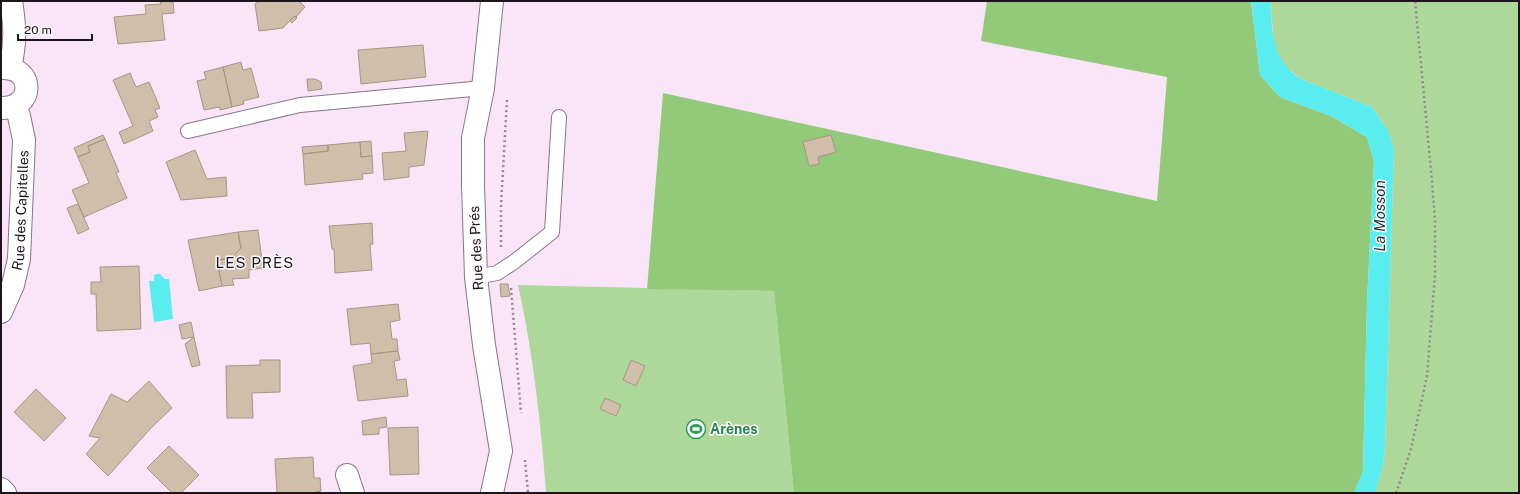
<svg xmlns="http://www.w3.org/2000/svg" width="1520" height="494" viewBox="0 0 1520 494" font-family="'Public Sans',sans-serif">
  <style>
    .green { fill: #add899 }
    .forest { fill: #93ca79 }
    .water { fill: #5aedef }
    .building { fill: #d0bdaa; stroke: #a89583 }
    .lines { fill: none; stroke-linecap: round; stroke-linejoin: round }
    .lane-casing { stroke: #887586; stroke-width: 16 }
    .street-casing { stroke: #887586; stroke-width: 24 }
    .path { stroke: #958693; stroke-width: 2.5; stroke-dasharray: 2 3; stroke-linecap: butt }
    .lane { stroke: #fff; stroke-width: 14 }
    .street { stroke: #fff; stroke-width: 22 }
    .labels { text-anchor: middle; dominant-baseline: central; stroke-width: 3; stroke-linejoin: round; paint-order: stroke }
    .street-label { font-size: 14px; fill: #1c151c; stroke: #fdf9fc }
    .leisure-label { font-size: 14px; font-weight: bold; fill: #27864d; stroke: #fdf9fc; text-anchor: start }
    .water-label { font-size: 15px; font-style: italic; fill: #173030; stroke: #fdf9fc }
    .neighbourhood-label { font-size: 15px; letter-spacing: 1px; fill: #1c151c; stroke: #fdf9fc }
  </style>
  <rect width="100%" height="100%" fill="#fae5f8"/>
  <path class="green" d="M1270,1H1519V493H1375L1383,465L1385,449L1394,149L1389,132L1372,107L1301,79L1285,66L1277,53L1274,43Z
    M518,285L774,291L794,493H546C541,424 533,352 518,285Z"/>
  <path class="forest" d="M987,1H1251L1260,75L1280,97L1331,116L1367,137L1374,161L1367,302L1363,472L1354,493H794L774,291L647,289L663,93L1157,201L1167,77L981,41Z"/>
  <path class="water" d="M1251,1H1270C1273,33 1271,59 1301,79L1372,107L1389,132L1394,149L1385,449L1383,465L1375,493H1354L1363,472L1367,302L1374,161L1367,137L1331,116L1280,97L1260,75Z
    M157,274H160L165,279H169L173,319L154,322L149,281H154V275Z"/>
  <path class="building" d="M160,1H173L174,13L162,14L165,40L118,44L114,17L146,14L145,5L161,4Z
    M258,1H299L305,7L296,17L294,16L283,28L259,31L255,4Z
    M294,16L297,18L292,23L290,21Z
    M423,45L426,77L361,84L358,50Z
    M241,62L243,70L251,68L259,97L243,101L244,104L232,107L223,67Z
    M223,67L232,107L220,110V107L204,110L197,81L206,79L204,72Z
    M130,73L136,87L149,82L160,108L155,110L158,117L149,121L153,131L124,144L119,132L133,126L113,80Z
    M307,79H315L321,82L322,89L308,91Z
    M428,131L424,165L409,167V177L384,180L382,153L406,151L404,133Z
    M103,135L105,139L88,146L90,152L78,157L74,148Z
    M831,135L836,152L818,157L819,164L809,166L803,142Z
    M105,139L119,172L116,173L127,198L84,217L72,190L89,183L78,157L90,152L88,146Z
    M371,141L372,156L361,157L360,142Z
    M360,142L361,157L372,156L373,173L362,174L363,179L305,185L303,154L328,151V145Z
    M328,145V151L303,154L302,147Z
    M195,150L207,179L226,177L227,196L181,200L166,162Z
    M78,204L89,229L78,234L67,208Z
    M372,223L373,244H370L372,270L335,273L334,249H332L329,226Z
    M258,230L263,268L249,270V278L232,279L234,285L222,286L217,260L231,258L241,248L238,232Z
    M238,232L241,248L231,258L217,260L222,286L199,291L188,240Z
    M139,266L141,329L97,331L96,294H91V282H101L100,267Z
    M500,284H508L510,296L501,297Z
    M398,304L400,320L390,322L392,339H397L398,351L371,354L370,343L351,345L347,309Z
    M191,322L194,337L182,339L179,325Z
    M194,337L200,365L192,367L185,344Z
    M398,351L400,360L394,361L397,380L406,379L408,396L358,401L353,366L372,363L371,354Z
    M260,360H280V392L252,393L253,418H227L226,366L260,365Z
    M631,360L645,366L636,386L623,380Z
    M149,381L172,408L151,428L108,476L86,454L100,438L89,436L111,394L127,402Z
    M36,389L66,418L44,441L14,412Z
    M605,398L621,405L616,416L600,409Z
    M386,417L387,427L379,428V434L363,435L362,421Z
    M418,427L419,474L390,475L388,428Z
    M169,446L199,475L181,493H172L147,468Z
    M313,457L314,478H320L321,491L315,492V493H277L275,459Z"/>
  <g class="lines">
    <defs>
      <path id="lane" d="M188,131L300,105L483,88
        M476,277L497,273L514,262L552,232L559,117"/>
      <g id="street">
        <path d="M10,67C16,43 15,25 11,1"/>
        <path d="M1,68C35,66 35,109 1,108"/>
        <path id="s1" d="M1,312L13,285L19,259L24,140L19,116L15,107"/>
        <path d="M347,475L353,493"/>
        <path d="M1,489L5,493"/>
        <path d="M492,493L501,451L484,345L476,277L473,185V138L483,88L492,1"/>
      </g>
    </defs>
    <use href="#lane" class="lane-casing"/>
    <use href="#street" class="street-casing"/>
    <path class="path" d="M501,247V205L507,100
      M511,288L521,413
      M525,460L528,493
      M1396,493L1411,449L1427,376L1435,275V221L1432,181L1415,1"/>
    <use href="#lane" class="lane"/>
    <use href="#street" class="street"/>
  </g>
  <defs>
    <symbol id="stadium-ring" viewBox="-11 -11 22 22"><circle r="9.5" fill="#fdf9fc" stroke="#2e9e5b" stroke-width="1.5"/><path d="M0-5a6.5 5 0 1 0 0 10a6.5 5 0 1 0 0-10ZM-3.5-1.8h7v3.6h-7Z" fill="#2e9e5b"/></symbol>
  </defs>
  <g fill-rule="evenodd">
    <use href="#stadium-ring" x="685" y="418" width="22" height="22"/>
  </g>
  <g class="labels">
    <g class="street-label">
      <text stroke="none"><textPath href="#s1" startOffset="105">Rue des Capitelles</textPath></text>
      <text transform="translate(476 248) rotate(-93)">Rue des Prés</text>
    </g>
    <g class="leisure-label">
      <text x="710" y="429">Arènes</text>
    </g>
    <g class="water-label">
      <text transform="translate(1379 216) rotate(-90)">La Mosson</text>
    </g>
    <g class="neighbourhood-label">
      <text x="255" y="262">LES PRÈS</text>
    </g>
  </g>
  <rect width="1520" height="494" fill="none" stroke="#1c151c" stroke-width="4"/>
  <path d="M18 34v6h74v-6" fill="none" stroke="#1c151c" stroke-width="2"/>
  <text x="24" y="34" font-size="12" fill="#1c151c" stroke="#fdf9fc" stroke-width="3" paint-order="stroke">20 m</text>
</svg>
